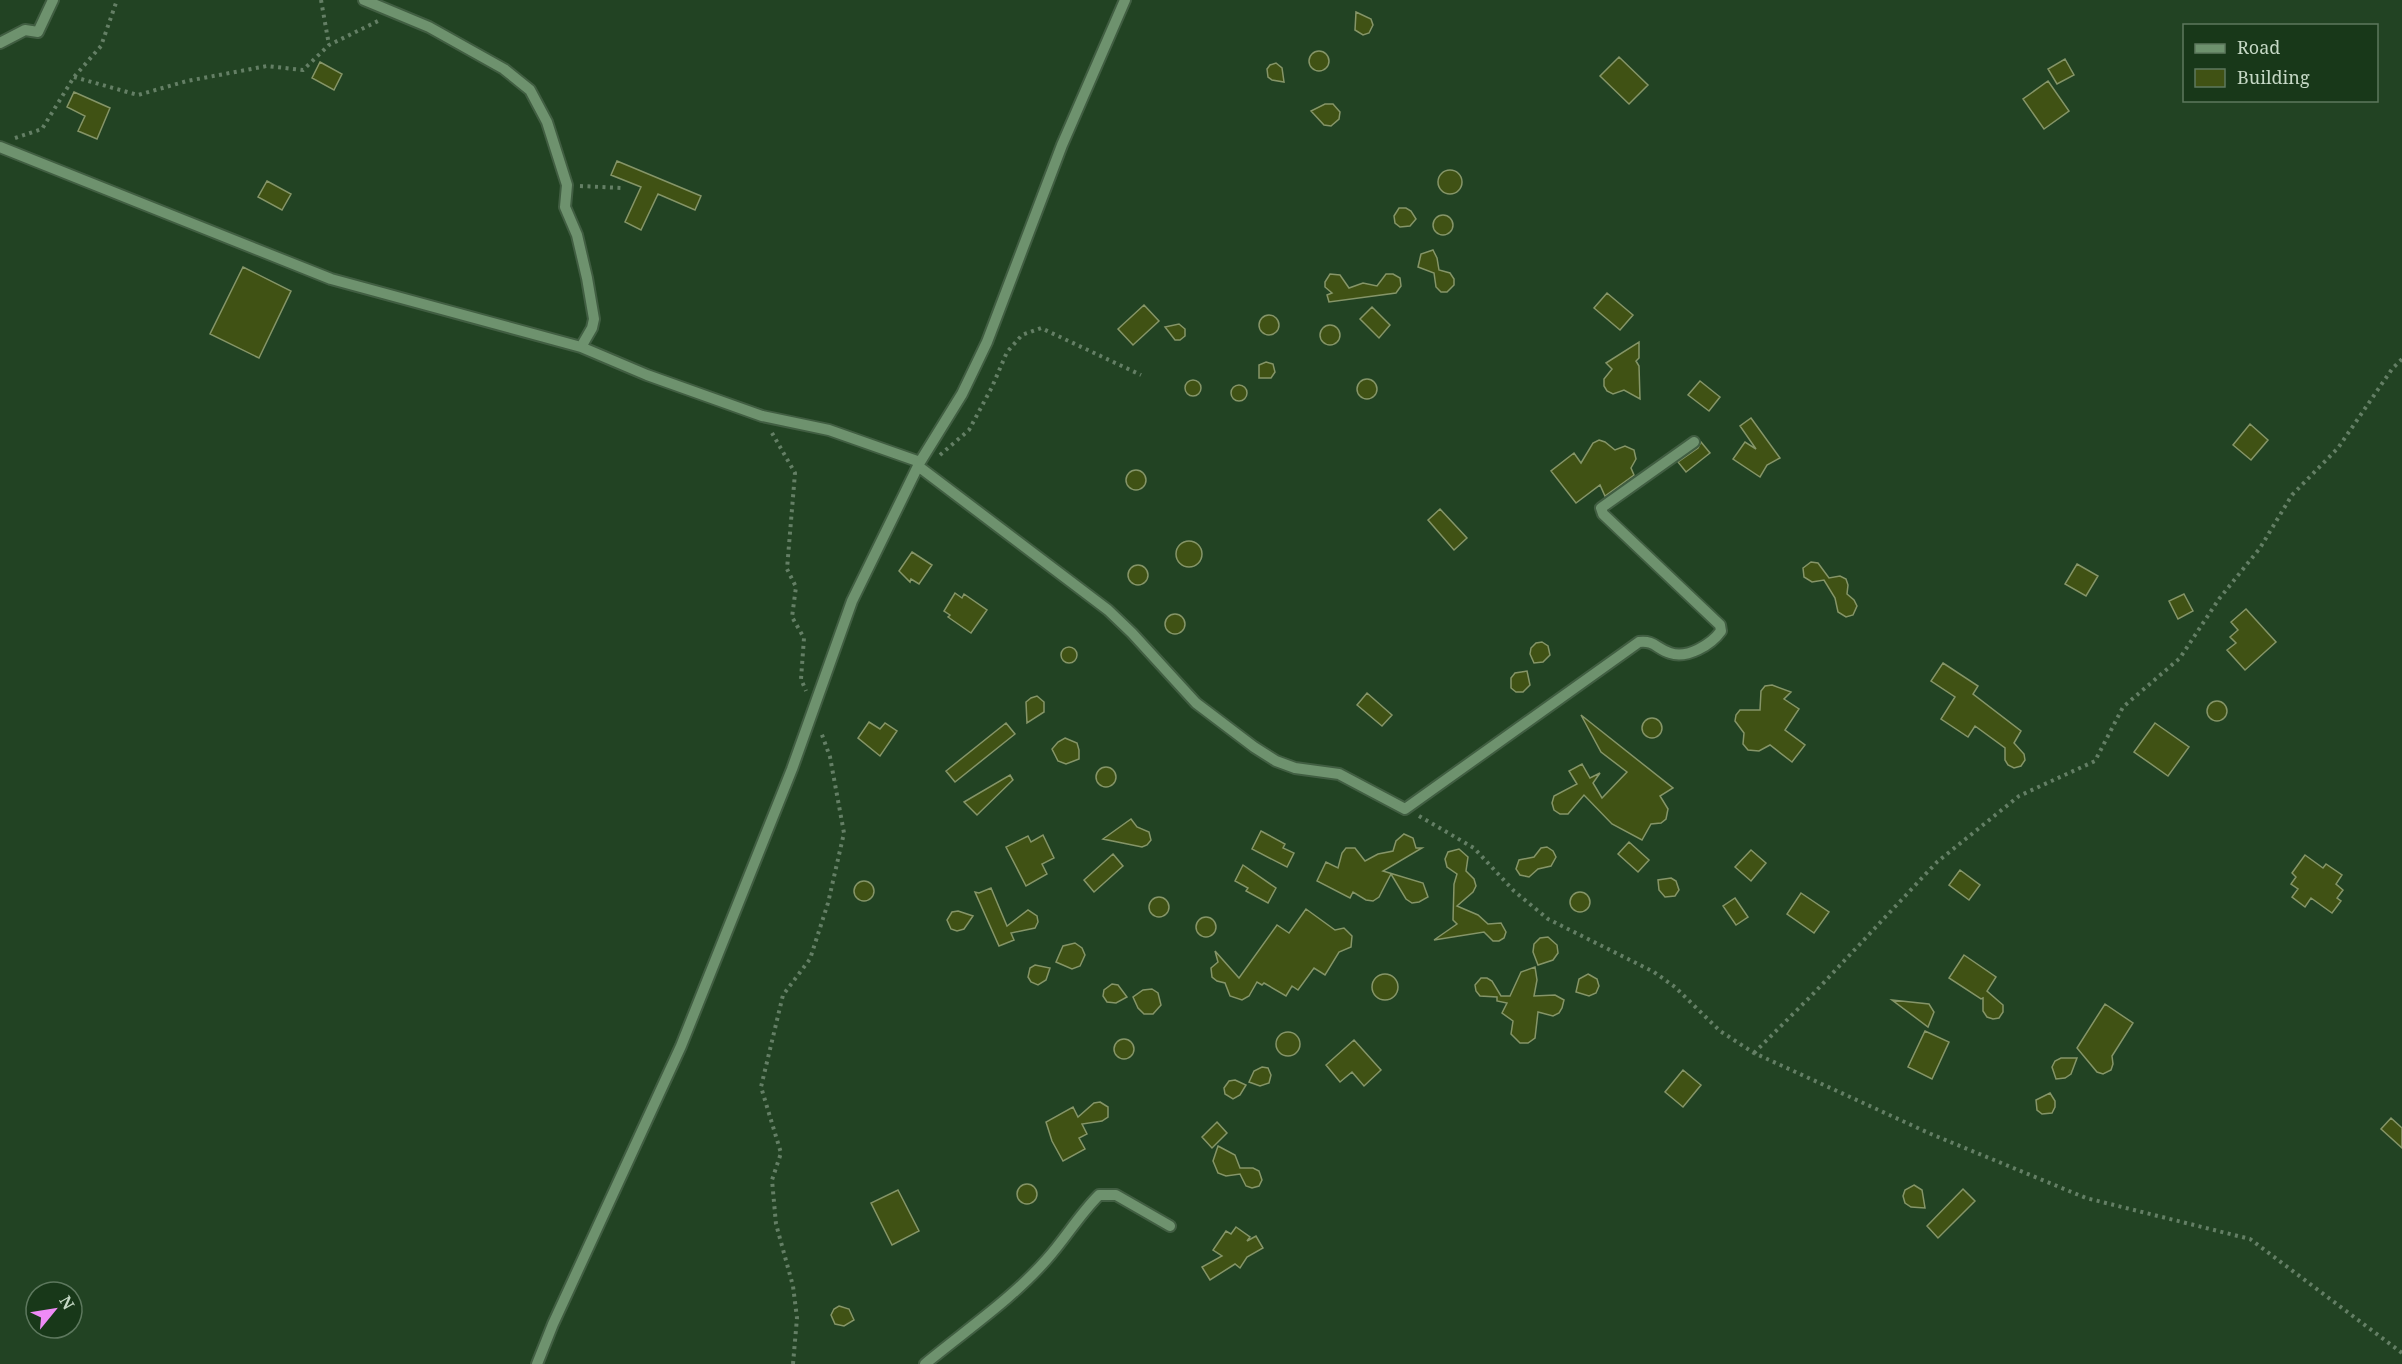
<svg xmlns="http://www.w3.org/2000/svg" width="2402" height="1364" viewBox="0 0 2402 1364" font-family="'Noto Serif',serif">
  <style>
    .building { fill: #405214; stroke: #859568; stroke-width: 1.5 }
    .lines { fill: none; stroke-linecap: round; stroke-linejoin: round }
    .minor-casing { stroke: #415e42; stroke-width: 14 }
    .path { stroke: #647f65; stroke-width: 4; stroke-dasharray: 3 4.5; stroke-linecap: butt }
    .minor { stroke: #6e926e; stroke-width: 10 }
  </style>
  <rect width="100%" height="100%" fill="#224323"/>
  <path class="building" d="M1356,12L1371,19L1373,25L1369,33L1363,35L1355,30Z
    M1309 61a10 10 0 1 1 20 0a10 10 0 1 1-20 0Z
    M1619,57L1648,85L1629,104L1600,76Z
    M2065,59L2074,75L2057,84L2048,69Z
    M320,62L342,74L334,90L312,78Z
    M1276,63L1282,68L1284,82L1272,80L1268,77L1267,69L1270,65Z
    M2048,81L2069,111L2044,129L2023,99Z
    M74,92L110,108L97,139L78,131L85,116L67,107Z
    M1325,104H1333L1340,112L1339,119L1331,126L1324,125L1311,111Z
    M617,161L701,196L695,210L658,194L641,230L625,222L641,187L611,175Z
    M1438 182a12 12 0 1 1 24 0a12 12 0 1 1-24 0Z
    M267,181L291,194L282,210L258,197Z
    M1399,208H1406L1411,211L1416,219L1410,226L1400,227L1395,223L1394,216Z
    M1433 225a10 10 0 1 1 20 0a10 10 0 1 1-20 0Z
    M1433,250L1437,258L1439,270L1450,273L1454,279V285L1447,292H1441L1436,287L1434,273L1418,267L1421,254Z
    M243,267L291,291L259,358L210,334Z
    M1330,274L1340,275L1349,288L1363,283L1377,286L1386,274H1393L1400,278L1401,286L1396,293L1329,302L1327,295L1332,293L1325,287V282Z
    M1607,293L1633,315L1620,330L1594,308Z
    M1144,305L1159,321L1133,345L1118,329Z
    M1372,307L1390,325L1379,338L1360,319Z
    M1259 325a10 10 0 1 1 20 0a10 10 0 1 1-20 0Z
    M1179,324L1185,329V336L1180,340H1175L1165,327Z
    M1320 335a10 10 0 1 1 20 0a10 10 0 1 1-20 0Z
    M1639,342V358L1636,361L1639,366L1640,399L1624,390L1613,394L1607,391L1604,386V379L1612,369L1606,363Z
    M1266,362L1273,364L1275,372L1271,378H1259V365Z
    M1357 389a10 10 0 1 1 20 0a10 10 0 1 1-20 0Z
    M1185 388a8 8 0 1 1 16 0a8 8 0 1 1-16 0Z
    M1700,381L1720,397L1709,411L1688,395Z
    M1231 393a8 8 0 1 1 16 0a8 8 0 1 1-16 0Z
    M1751,418L1780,458L1767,465L1760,477L1733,459L1745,442L1756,449L1740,426Z
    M2250,424L2268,440L2251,460L2233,445Z
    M1599,440L1605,442L1615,450L1625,446L1634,450L1636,459L1631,468L1634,475L1605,496L1600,485L1576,503L1551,471L1574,453L1581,463L1593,443Z
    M1701,442L1710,453L1686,472L1678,462L1698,448Z
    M1126 480a10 10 0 1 1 20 0a10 10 0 1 1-20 0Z
    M1440,509L1467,538L1454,550L1428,520Z
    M1176 554a13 13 0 1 1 26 0a13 13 0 1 1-26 0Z
    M912,552L932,565L919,584L911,579L910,582L899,571Z
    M1811,562L1818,563L1829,578L1840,576L1846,579L1848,585L1847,594L1854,600L1857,606L1853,615L1846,617L1838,612L1835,598L1824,580L1812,582L1804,577L1803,568Z
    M2077,564L2098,576L2086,596L2065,584Z
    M1128 575a10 10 0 1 1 20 0a10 10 0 1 1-20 0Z
    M955,593L962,598L964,594L987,610L971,633L948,617L950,615L944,611Z
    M2184,594L2193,611L2178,619L2169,601Z
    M2246,609L2276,642L2245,670L2227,650L2236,643L2230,637L2238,630L2231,622Z
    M1165 624a10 10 0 1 1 20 0a10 10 0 1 1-20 0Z
    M1542,642L1548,646L1550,655L1543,662L1534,663L1530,654L1531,648L1536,643Z
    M1061 655a8 8 0 1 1 16 0a8 8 0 1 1-16 0Z
    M1943,663L1978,686L1973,694L2021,731L2014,743L2024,754L2025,760L2021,766L2014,768L2008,765L2005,760V748L1975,726L1968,737L1941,719L1955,697L1931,681Z
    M1527,671L1530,685L1523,692H1516L1511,688V678L1515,673Z
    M1772,685L1791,692L1784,699L1799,709L1785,730L1805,745L1792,762L1770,745L1759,751L1748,750L1743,744L1744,733L1735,721L1736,715L1740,710H1760L1761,691L1765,686Z
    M1367,693L1392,715L1382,726L1357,705Z
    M1037,696L1044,702V712L1027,723L1026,702L1031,698Z
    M2207 711a10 10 0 1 1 20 0a10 10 0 1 1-20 0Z
    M1581,715L1673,788L1660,796L1668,809L1666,819L1661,823L1651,824L1642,840L1612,824L1584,795L1568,814H1560L1554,810L1552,803L1554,796L1577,784L1569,771L1582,764L1590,778L1600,773L1593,783L1602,798L1627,772L1601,752Z
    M1642 728a10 10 0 1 1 20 0a10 10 0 1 1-20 0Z
    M869,722L880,729L885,723L897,731L880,756L858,738Z
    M1006,723L1015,734L955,782L946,771Z
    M2155,723L2189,747L2168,776L2134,752Z
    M1065,738L1077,743L1079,750V759L1066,764L1058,761L1052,749L1058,742Z
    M1096 777a10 10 0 1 1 20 0a10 10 0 1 1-20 0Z
    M1010,775L1013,780L977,815L964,802Z
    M1131,819L1137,827L1149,832L1151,840L1147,845L1142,847L1103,839Z
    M1261,831L1285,844L1283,848L1294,853L1287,867L1252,849Z
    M1404,834L1413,838L1416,848H1422L1383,871L1423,883L1428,897L1419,902L1412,903L1406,899L1391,874L1379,897L1373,901L1366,900L1353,892L1350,898L1317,881L1326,862L1338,868L1342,853L1346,848H1355L1365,861L1378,854L1393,851L1396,841Z
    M1043,835L1054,858L1042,864L1047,874L1026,886L1006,847L1028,836L1031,842Z
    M1629,842L1649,860L1638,872L1618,854Z
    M1547,847L1553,851L1556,857L1551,866L1538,869L1529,877L1520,875L1516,869L1519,860L1534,857L1541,848Z
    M1459,849L1468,857L1466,871L1474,879L1476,886L1473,892L1457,906L1478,915L1488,924L1501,923L1506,932L1504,938L1499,941H1493L1484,932L1434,940L1457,924L1453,920L1454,884L1457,874L1447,867L1445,859L1448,852Z
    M1751,850L1766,863L1751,881L1735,867Z
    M1113,854L1123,866L1094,892L1084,880Z
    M2305,855L2323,868L2326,864L2342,875L2336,884L2343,890L2337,898L2341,901L2332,913L2311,898L2305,907L2292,897L2298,889L2291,884L2296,877L2292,873Z
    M1243,865L1276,888L1268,903L1246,891L1248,888L1235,881Z
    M1960,870L1980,885L1969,900L1949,885Z
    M1671,878L1676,881L1679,890L1675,896L1665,897L1659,890L1658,880Z
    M854 891a10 10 0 1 1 20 0a10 10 0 1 1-20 0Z
    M991,888L1007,926L1028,910L1037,916L1038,922L1035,928L1011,933L1014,940L999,946L975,892L979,893Z
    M1570 902a10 10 0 1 1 20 0a10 10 0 1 1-20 0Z
    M1801,893L1829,912L1814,933L1787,914Z
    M1149 907a10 10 0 1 1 20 0a10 10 0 1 1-20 0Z
    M1735,898L1748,917L1736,925L1723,906Z
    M1306,909L1335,930L1344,928L1352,936L1351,947L1339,952L1325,975L1314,968L1298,990L1292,986L1286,996L1264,983L1262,985L1257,982L1249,996L1242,1000L1230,996L1225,983L1217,981L1212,977L1211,968L1218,962L1215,951L1239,978L1277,925L1289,933Z
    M958,911L973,916L964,929L957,931L951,929L947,920L952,912Z
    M1196 927a10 10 0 1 1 20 0a10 10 0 1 1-20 0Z
    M1548,937L1557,945L1558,953L1553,960L1538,965L1533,952L1534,944L1540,938Z
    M1075,943L1082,948L1085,955L1080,966L1072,969L1056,962L1063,946Z
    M1964,955L1996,977L1987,991L2003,1005V1012L1999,1018L1993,1019L1987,1017L1983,1011V998L1981,999L1949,978Z
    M1035,965L1050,968L1046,980L1038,985L1031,982L1028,977L1030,968Z
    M1535,967L1537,980L1534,996L1555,995L1564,1000L1562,1008L1559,1013L1553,1016L1538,1012L1535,1038L1528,1043H1520L1511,1034L1513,1021L1502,1013L1507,1003L1497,1001V997L1480,996L1476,991L1475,985L1481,978H1487L1492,981L1501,996H1510L1521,972Z
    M1588,974L1597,979L1599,986L1596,993L1589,996L1576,992L1579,979Z
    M1372 987a13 13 0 1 1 26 0a13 13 0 1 1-26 0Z
    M1112,984L1118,985L1127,997L1116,1003L1107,1002L1103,996L1104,990Z
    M1152,989L1158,993L1161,1005L1153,1014H1144L1138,1008L1133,997L1143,990Z
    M1892,1000L1929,1004L1934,1012L1928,1027Z
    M2105,1004L2133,1023L2112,1056L2113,1064L2111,1070L2103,1074L2097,1072L2077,1048Z
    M1925,1031L1949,1042L1932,1079L1908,1067Z
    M1276 1044a12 12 0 1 1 24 0a12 12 0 1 1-24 0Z
    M1114 1049a10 10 0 1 1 20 0a10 10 0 1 1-20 0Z
    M1354,1040L1381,1070L1364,1086L1352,1072L1340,1082L1326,1065Z
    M2077,1058L2071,1074L2065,1078L2056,1079L2052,1067L2055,1061L2061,1058Z
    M1262,1067L1268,1068L1271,1075L1269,1083L1260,1086L1249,1082L1254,1071Z
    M1683,1070L1701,1085L1683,1107L1665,1092Z
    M1235,1080L1246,1085L1240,1095L1233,1099L1225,1094L1224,1088L1229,1081Z
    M2050,1093L2055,1101V1107L2052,1113L2042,1114L2037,1110L2036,1100Z
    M1100,1102L1108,1107V1117L1102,1121L1082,1124L1087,1134L1079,1138L1085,1149L1063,1161L1052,1141L1046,1122L1073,1107L1078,1117L1094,1103Z
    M2391,1118L2402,1128V1148L2381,1129Z
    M1217,1122L1227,1133L1212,1148L1202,1137Z
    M1218,1146L1235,1155L1240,1168H1253L1259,1171L1262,1180L1259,1186L1252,1188L1246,1186L1240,1174L1226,1176L1218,1173L1213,1161Z
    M1017 1194a10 10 0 1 1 20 0a10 10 0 1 1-20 0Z
    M1914,1185L1922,1190L1925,1208L1911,1207L1905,1203L1903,1196L1905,1190Z
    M1963,1189L1975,1201L1938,1238L1927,1226Z
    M898,1190L919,1231L892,1245L871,1203Z
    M1236,1227L1250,1237L1247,1241L1256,1236L1263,1248L1247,1257L1240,1268L1235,1264L1210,1280L1202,1267L1222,1256L1213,1250L1226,1231L1231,1234Z
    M839,1306L849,1309L854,1320L844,1326L835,1324L831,1315L834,1309Z"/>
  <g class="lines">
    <defs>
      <path id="minor" d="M364,0L429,27L504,69L530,90L547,122L567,185L565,207L577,235L587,278L594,319L592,328L581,347
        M0,43L25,30L38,32L53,0
        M0,147L331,279L581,347L647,375L762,416L829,430L920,462
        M918,466L1108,610L1132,633L1196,703L1254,747L1276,761L1295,768L1339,774L1405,809L1639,642C1654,640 1657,649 1670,653C1687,659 1711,645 1721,631L1720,625L1603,514L1601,508L1694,442
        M537,1364L553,1324L681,1046L792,769L852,601L920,462L962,394L987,342L1062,145L1125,0
        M925,1364C966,1330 1012,1299 1047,1259C1065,1239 1079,1215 1099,1195H1116L1170,1226"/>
    </defs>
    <use href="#minor" class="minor-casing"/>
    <path class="path" d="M321,0L329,45
      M74,77L138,95L187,81L267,66L303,70L329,45L378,21
      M15,138L42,129L74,77L101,46L117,0
      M580,186L621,188
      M772,433L795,473L787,569L796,587L792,617L804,638L801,679L806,691
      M940,455L969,430L992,387L1007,352L1022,335L1041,328L1141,375
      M1419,816L1474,848L1514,891L1548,919L1654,972L1675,987L1720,1031L1754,1053L1931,1134L2086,1198L2250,1239L2402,1353
      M1754,1053L1814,993L1937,862L2019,796L2095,761L2123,707L2180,658L2219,599L2260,548L2292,495L2338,448L2392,369L2402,359
      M793,1364L797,1318L793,1286L776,1224L772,1180L781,1153L761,1087L783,995L810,959L828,903L844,833L830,757L821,732"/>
    <use href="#minor" class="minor"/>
  </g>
  <rect x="2183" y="24" width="195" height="78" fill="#183819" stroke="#5d785e" stroke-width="1.5"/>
  <rect x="2195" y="44" width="30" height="9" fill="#6e926e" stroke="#5d785e" stroke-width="1.5"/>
  <text x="2237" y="54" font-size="18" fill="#c5d8c5">Road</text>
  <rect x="2195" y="69" width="30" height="18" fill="#405214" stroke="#5d785e" stroke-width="1.5"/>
  <text x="2237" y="84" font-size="18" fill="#c5d8c5">Building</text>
  <g transform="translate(54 1310) rotate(60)"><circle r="28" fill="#183819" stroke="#5d785e" stroke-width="1.5"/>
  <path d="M0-4.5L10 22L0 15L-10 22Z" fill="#ef8bf7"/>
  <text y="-9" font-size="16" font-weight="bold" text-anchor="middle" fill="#c5d8c5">N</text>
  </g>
</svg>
